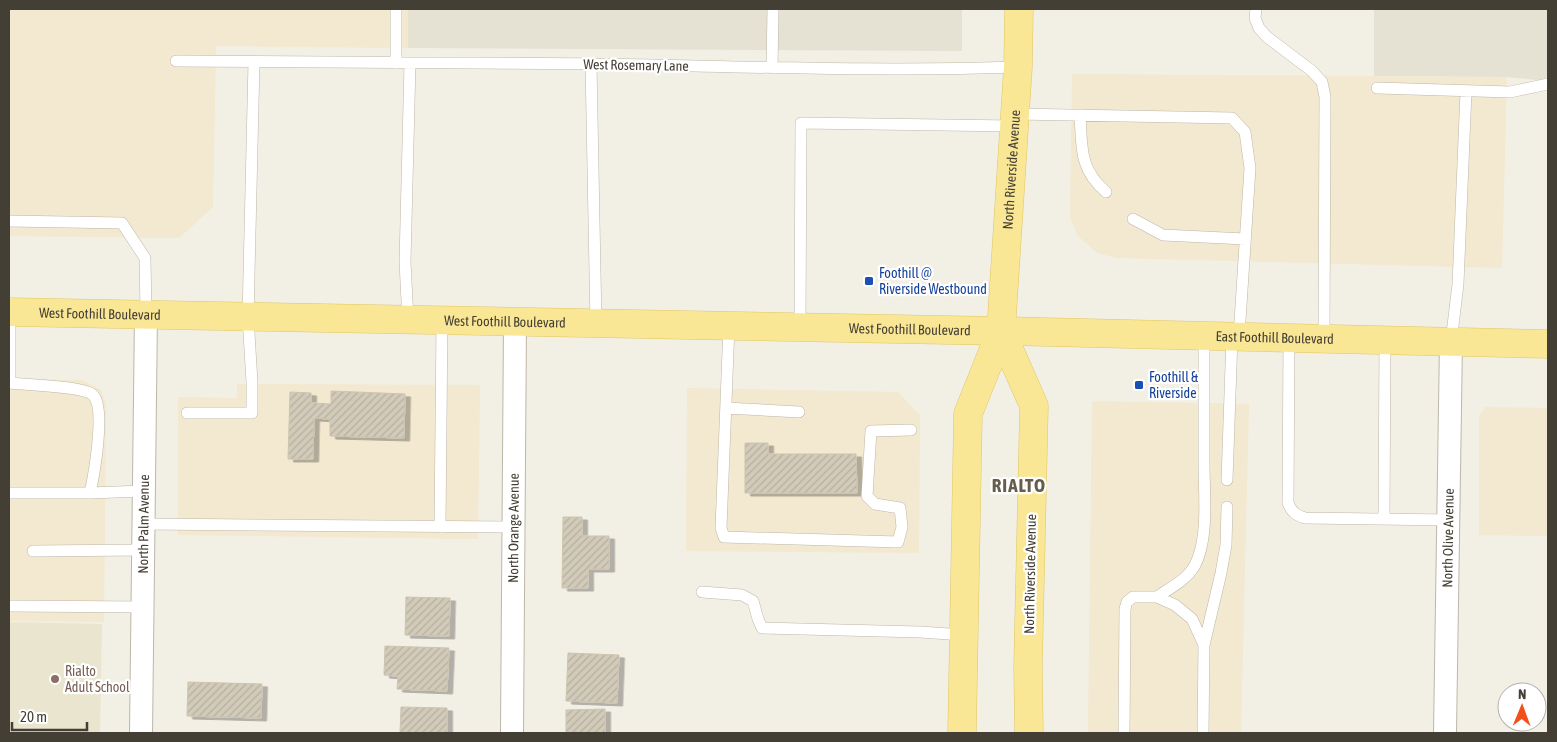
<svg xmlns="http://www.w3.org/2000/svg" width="1557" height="742" viewBox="0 0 1557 742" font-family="'Asap Condensed',sans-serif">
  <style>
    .residential { fill: #e5e1d3 }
    .commercial { fill: #f3e8d0 }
    .education { fill: #eae5cf }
    .building { fill: url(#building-hatch); stroke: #cdc4ae; filter: url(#shadow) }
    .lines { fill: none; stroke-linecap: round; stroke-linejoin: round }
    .service-casing { stroke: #bdb7a8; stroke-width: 12 }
    .minor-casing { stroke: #bdb7a8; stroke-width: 24 }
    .primary-casing { stroke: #dfc665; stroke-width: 29 }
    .service { stroke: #fff; stroke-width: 11 }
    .minor { stroke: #fff; stroke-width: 22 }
    .primary { stroke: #fae795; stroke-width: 28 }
    .transit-dot { fill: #1a4fb4; stroke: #fff; stroke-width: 2 }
    .education-dot { fill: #8d6e63; stroke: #fff; stroke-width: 2 }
    .labels { text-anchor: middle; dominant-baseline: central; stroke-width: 4.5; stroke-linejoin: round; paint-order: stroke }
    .street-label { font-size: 14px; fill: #443f35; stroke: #fff }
    .transit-label { font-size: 14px; fill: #164399; stroke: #fff; text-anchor: start }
    .education-label { font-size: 14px; fill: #785e54; stroke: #fff; text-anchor: start }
    .district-label { font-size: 19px; font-weight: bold; letter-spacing: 1px; fill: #665e4c; stroke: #fff }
  </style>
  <defs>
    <pattern id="building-hatch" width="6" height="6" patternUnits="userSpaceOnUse" patternTransform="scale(1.25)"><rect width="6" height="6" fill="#d3cbba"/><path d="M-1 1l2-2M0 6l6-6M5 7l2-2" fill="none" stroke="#b6afa0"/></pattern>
    <filter id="shadow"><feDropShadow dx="5.5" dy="3" stdDeviation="0" flood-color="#0004"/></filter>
  </defs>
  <rect width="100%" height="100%" fill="#f2efe4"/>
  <path class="residential" d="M408,9H962V51L408,48Z
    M1374,9H1548V81L1507,77L1374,76Z"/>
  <path class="commercial" d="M9,9H408V48L216,46L213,207L179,238L9,236Z
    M1072,74L1507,77L1502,268L1118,258L1097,253L1078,236L1070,217Z
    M9,379L83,380L101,390L106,404L104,622L9,621Z
    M237,384L480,385L478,539L178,535V397L237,398Z
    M687,388L898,392L920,415L919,553L686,551Z
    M1092,401L1249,404L1241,733H1088Z
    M1485,407L1548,408V536L1479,535V416Z"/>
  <path class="education" d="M9,622L102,624L100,733H9Z"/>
  <path class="building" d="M331,391L405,394L404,438L330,436V419L314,418L313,459H288L290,392L311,393V403L331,404Z
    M745,443H768V454H856L857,493H745Z
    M563,517H582V536H609V569H588V588H562Z
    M406,597L450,598L449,636L405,635Z
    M385,646L449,648L447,691L397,689L398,676L384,675Z
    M568,653L619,655L617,703L566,701Z
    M188,682L262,684L261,718L187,716Z
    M401,707L447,708V733H400Z
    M605,709V733H566V710Z"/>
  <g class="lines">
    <defs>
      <path id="service" d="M1256,9L1255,18L1259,28L1267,37L1312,71L1322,82L1325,97L1324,339
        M176,61C315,62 453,62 591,64C733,66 876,72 1018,67
        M396,63V9
        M591,64L596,324
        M772,68L773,9
        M1377,88L1510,92L1548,84
        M1015,114L1232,118L1245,132L1250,168L1239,336
        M1080,115C1082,147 1079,169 1106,192
        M1133,219L1163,235L1245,239
        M9,221L122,223L145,258L146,314
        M10,312V383C25,385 84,386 93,395C106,408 94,475 90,493
        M408,320L405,262L410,63
        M729,326L721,528L724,537L898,542L902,527L900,508L875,504L867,496L871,431L911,430
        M800,327L801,123L1014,126
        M1289,338L1288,503C1292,513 1296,515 1305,518L1449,520
        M1451,342L1458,284L1466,91
        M726,408L799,412
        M187,413H252V382L248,317L254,62
        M1227,480L1232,337
        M9,493H90L143,491
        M1384,518L1385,341
        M143,524L515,527
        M440,527L442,321
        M33,551L143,550
        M702,592L742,595L753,601L758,619L762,628L920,632L964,635
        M1157,597C1170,588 1187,580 1195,565C1209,538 1204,493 1204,463C1204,421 1204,378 1204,336
        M9,606L142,607
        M1204,645L1221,573L1226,545L1227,507
        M1124,733L1125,609L1127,602L1133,597H1157L1175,605L1192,619L1204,645L1203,733"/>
      <g id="minor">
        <path id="s1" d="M141,733L146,314"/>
        <path id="s2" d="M512,733L515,323"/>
        <path id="s3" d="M1445,733L1451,342"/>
      </g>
      <g id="primary">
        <path id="s4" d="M9,312L1001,331L1548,344"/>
        <path d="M1001,331L1034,406L1028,666L1029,733"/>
        <path id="s5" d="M962,733L968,414L1001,331L1018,67L1019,9"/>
      </g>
    </defs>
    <use href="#service" class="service-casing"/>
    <use href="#minor" class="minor-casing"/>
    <use href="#primary" class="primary-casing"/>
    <use href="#service" class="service"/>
    <use href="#minor" class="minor"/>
    <use href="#primary" class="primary"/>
  </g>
  <g class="transit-dot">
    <rect x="864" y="276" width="10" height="10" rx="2.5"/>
    <rect x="1134" y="380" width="10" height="10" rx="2.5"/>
  </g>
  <circle class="education-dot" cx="55" cy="679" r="5"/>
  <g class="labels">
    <g class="street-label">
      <text transform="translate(636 65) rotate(1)">West Rosemary Lane</text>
      <text stroke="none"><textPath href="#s5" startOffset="570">North Riverside Avenue</textPath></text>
      <text stroke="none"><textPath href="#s4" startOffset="91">West Foothill Boulevard</textPath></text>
      <text stroke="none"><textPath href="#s4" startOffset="496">West Foothill Boulevard</textPath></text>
      <text stroke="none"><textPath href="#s4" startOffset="901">West Foothill Boulevard</textPath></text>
      <text stroke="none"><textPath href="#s4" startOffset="1266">East Foothill Boulevard</textPath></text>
      <text stroke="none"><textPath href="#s1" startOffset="209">North Palm Avenue</textPath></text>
      <text stroke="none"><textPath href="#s2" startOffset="205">North Orange Avenue</textPath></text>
      <text stroke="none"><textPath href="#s3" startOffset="195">North Olive Avenue</textPath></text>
      <text transform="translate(1030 574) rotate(-89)">North Riverside Avenue</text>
    </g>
    <g class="transit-label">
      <text x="879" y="273">Foothill @<tspan x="879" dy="16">Riverside Westbound</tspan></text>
      <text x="1149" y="377">Foothill &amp;<tspan x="1149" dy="16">Riverside</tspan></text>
    </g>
    <g class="education-label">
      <text x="65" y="671">Rialto<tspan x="65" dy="16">Adult School</tspan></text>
    </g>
    <g class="district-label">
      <text x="1019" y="485">RIALTO</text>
    </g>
  </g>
  <rect width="1557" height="742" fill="none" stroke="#443f35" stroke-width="20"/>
  <g transform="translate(1522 707) rotate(1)"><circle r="24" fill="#ffffff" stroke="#b4b2ae"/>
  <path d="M0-4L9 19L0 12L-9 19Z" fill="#f24f1b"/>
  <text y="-8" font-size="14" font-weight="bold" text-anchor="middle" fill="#443f35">N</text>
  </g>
  <path d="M12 722v8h75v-8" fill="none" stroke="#443f35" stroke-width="2.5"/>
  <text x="20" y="722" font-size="15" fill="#443f35" stroke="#ffffff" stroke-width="4" paint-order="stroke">20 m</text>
</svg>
